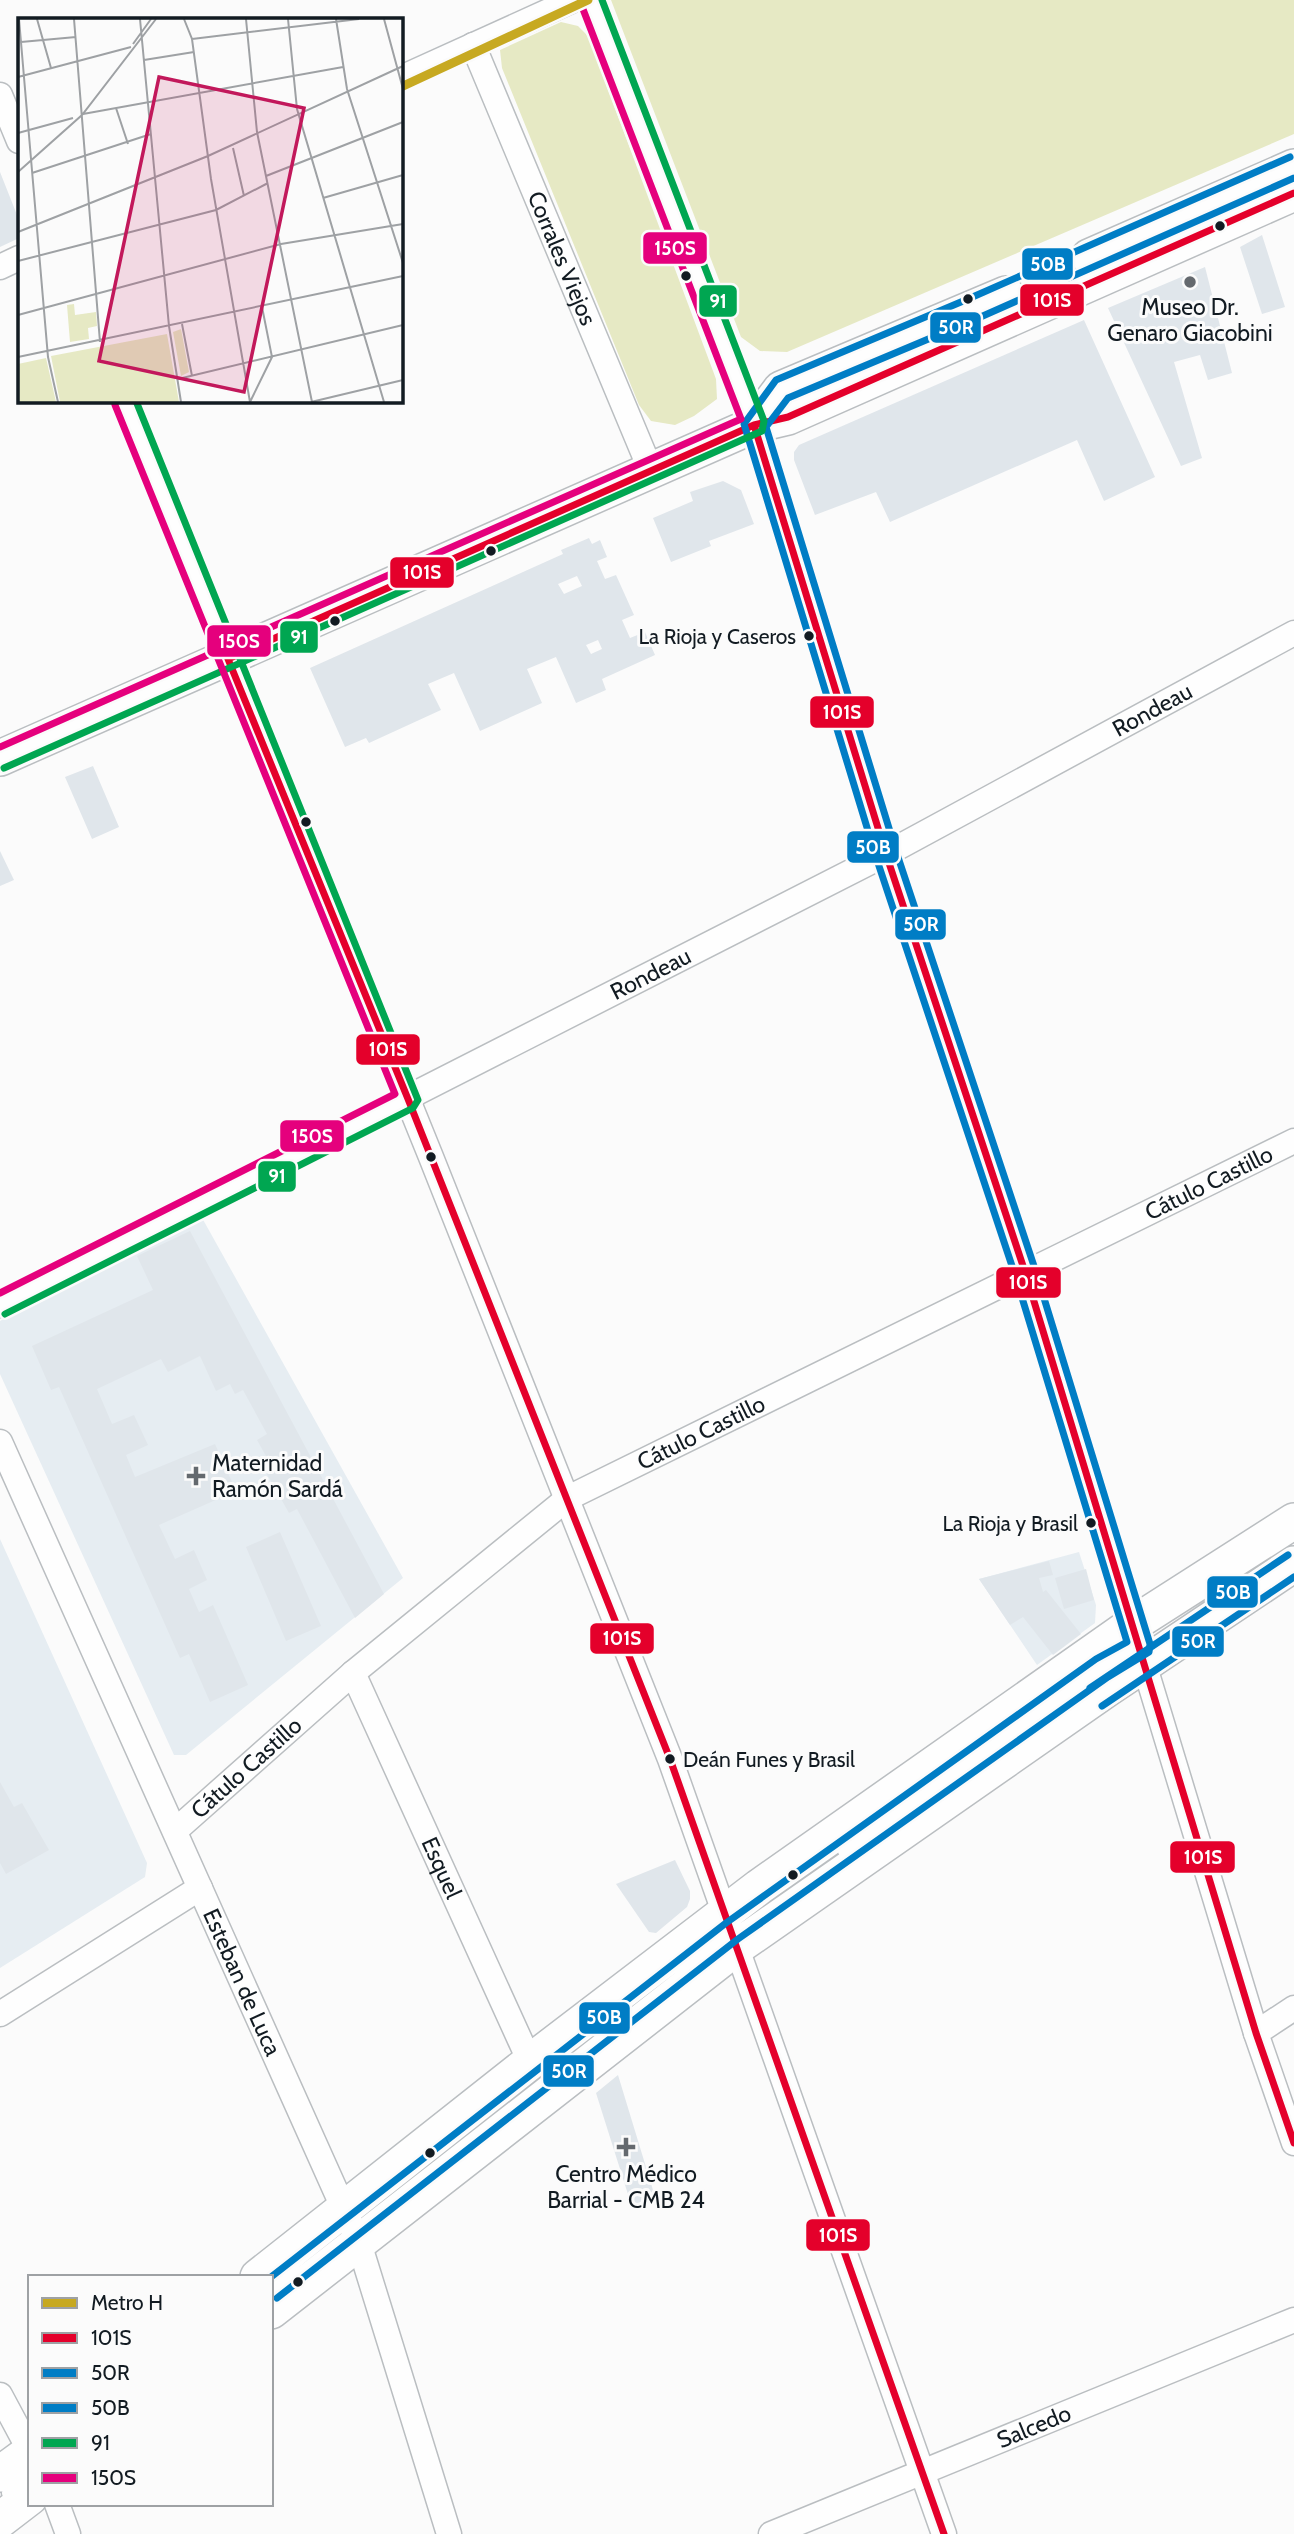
<svg xmlns="http://www.w3.org/2000/svg" width="1294" height="2534" viewBox="0 0 1294 2534" font-family="Cabin,sans-serif">
  <style>
    .built { fill: #e6edf2 }
    .green { fill: #e6e9c4 }
    .building { fill: #e0e6eb; fill-rule: evenodd }
    .lines { fill: none; stroke-linecap: round; stroke-linejoin: round }
    .lane-casing { stroke: #babec1; stroke-width: 15 }
    .street-casing { stroke: #babec1; stroke-width: 27 }
    .secondary-casing { stroke: #babec1; stroke-width: 38 }
    .lane { stroke: #fefefe; stroke-width: 12 }
    .street { stroke: #fefefe; stroke-width: 24 }
    .secondary { stroke: #fefefe; stroke-width: 35 }
    .bus-1-casing { stroke: #fbfbfb; stroke-width: 12 }
    .bus-2-casing { stroke: #fbfbfb; stroke-width: 12 }
    .bus-3-casing { stroke: #fbfbfb; stroke-width: 12 }
    .bus-4-casing { stroke: #fbfbfb; stroke-width: 12 }
    .bus-5-casing { stroke: #fbfbfb; stroke-width: 12 }
    .bus-1 { stroke: #e4002b; stroke-width: 7 }
    .bus-2 { stroke: #007dc5; stroke-width: 7 }
    .bus-3 { stroke: #007dc5; stroke-width: 7 }
    .bus-4 { stroke: #00a651; stroke-width: 7 }
    .bus-5 { stroke: #e5007d; stroke-width: 7 }
    .metro-1-casing { stroke: #fbfbfb; stroke-width: 14 }
    .metro-1 { stroke: #c7a921; stroke-width: 9 }
    .bus-dot { fill: #121b22; stroke: #fbfbfb; stroke-width: 2.5 }
    .poi-dot { fill: #64696e; stroke: #fbfbfb; stroke-width: 2.5 }
    .labels { text-anchor: middle; dominant-baseline: central; stroke-width: 6; stroke-linejoin: round; paint-order: stroke }
    .bus-label { font-size: 21px; fill: #121b22; stroke: #fbfbfb; text-anchor: end }
    .street-label { font-size: 23px; fill: #121b22; stroke: #fbfbfb }
    .poi-label { font-size: 23px; fill: #121b22; stroke: #fbfbfb }
    .inset-road { fill: none; stroke: #9ea1a4; stroke-width: 2 }
    .view { fill: #c2185b; fill-opacity: 0.15; stroke: #c2185b; stroke-width: 3.5 }
    .inset-edge { fill: none; stroke: #121b22; stroke-width: 3.5 }
    .line-badge { stroke: #fbfbfb; stroke-width: 2.5 }
    .badge-label { font-size: 19px; text-anchor: middle; font-weight: bold; fill: #fff }
  </style>
  <rect width="100%" height="100%" fill="#fbfbfb"/>
  <path class="built" d="M201,1216L403,1578L186,1755H174L0,1374V1321Z
    M0,1539L147,1863L145,1877L0,1968Z
    M1079,1552L1096,1605L1095,1623L1037,1665L979,1579Z"/>
  <path class="green" d="M611,0H1294V134L787,352L760,351L741,337Z
    M561,22L578,26L588,36L716,379L717,399L694,416L675,425L651,421L639,405L502,68L500,50Z"/>
  <path class="building" d="M0,172L19,220L17,239L0,247Z
    M1262,235L1285,307L1262,314L1240,247Z
    M1205,267L1232,373L1208,380L1200,355L1174,362L1202,458L1181,466L1108,308Z
    M1084,320L1155,477L1104,501L1077,440L890,522L876,492L815,515L794,460V452L799,445Z
    M723,481L741,490L754,524L709,541L711,546L671,562L653,518L693,501L690,492Z
    M589,538L592,544L600,540L607,557L597,561L605,579L616,575L634,615L622,620L630,638L645,632L655,655L602,679L606,690L576,703L556,657L527,669L542,703L480,731L454,673L428,684L441,710L369,743L366,738L345,747L310,668L563,554L561,550ZM577,576L582,586L564,594L558,584ZM598,640L602,649L591,654L586,645Z
    M93,766L119,827L92,839L65,777Z
    M0,851L14,880L0,886Z
    M190,1231L384,1594L355,1618L297,1509L289,1513L264,1469L271,1465L257,1440L267,1434L243,1390L235,1394L230,1384L216,1391L200,1356L168,1372L161,1359L97,1389L112,1424L134,1415L148,1445L126,1455L135,1477L215,1444L236,1491L159,1525L175,1559L194,1550L207,1580L189,1589L199,1612L213,1605L248,1685L210,1702L189,1654L180,1658L59,1387L51,1390L32,1346L153,1290L137,1256Z
    M280,1532L321,1626L286,1641L246,1547Z
    M1049,1561L1053,1575L1039,1578L1043,1592L1046,1590L1081,1634L1053,1655L1023,1617L1010,1625L979,1579Z
    M1086,1569L1094,1600L1064,1609L1055,1578Z
    M0,1782L14,1807L22,1803L49,1850L6,1874L0,1863Z
    M675,1860L690,1891V1899L687,1907L656,1933L649,1932L616,1884Z
    M618,2075L656,2200L632,2207L596,2093Z"/>
  <g class="lines">
    <defs>
      <path id="lane" d="M844,1851L1102,1668L1143,1645
        M8,2493L30,2476"/>
      <g id="street">
        <path d="M591,0L754,425L886,854L1026,1275L1256,2033L1294,2143"/>
        <path id="s1" d="M473,45L651,471"/>
        <path d="M401,78L573,0"/>
        <path d="M0,95L19,141"/>
        <path d="M0,267L19,258"/>
        <path d="M125,401L431,1157L670,1759L944,2534"/>
        <path id="s2" d="M0,1305L886,854L1294,633"/>
        <path id="s3" d="M0,1442L359,2243L449,2534"/>
        <path id="s4" d="M353,1673L530,2062"/>
        <path id="s5" d="M176,1830L353,1673L568,1498L1294,1141"/>
        <path d="M0,2014L200,1888"/>
        <path d="M1256,2033L1294,2008"/>
        <path d="M0,2395L30,2451"/>
        <path d="M57,2504L68,2534"/>
        <path id="s6" d="M771,2534L1294,2320"/>
      </g>
      <path id="secondary" d="M1089,257L1294,167
        M754,425L781,389L1006,294
        M0,758L754,425L788,417L1294,193
        M258,2277L530,2062L759,1887L1133,1624L1294,1521
        M271,2311L737,1947L1107,1689L1294,1564
        M0,2474L30,2452
        M0,2520L30,2497"/>
    </defs>
    <use href="#lane" class="lane-casing"/>
    <use href="#street" class="street-casing"/>
    <use href="#secondary" class="secondary-casing"/>
    <use href="#lane" class="lane"/>
    <use href="#street" class="street"/>
    <use href="#secondary" class="secondary"/>
    <defs>
      <path id="bus-1" d="M754,425L886,854L1026,1275L1256,2033L1294,2143
        M944,2534L670,1759L408,1099L228,659L754,425L788,417L1294,193"/>
      <path id="bus-2" d="M1102,1706L1294,1577
        M277,2298L738,1939L1108,1677L1149,1652L1150,1644L1036,1272L896,851L766,427L788,398L976,319L1294,178"/>
      <path id="bus-3" d="M1090,1688L1288,1555
        M271,2277L726,1923L1096,1659L1127,1642L1016,1278L876,857L744,424L776,380L968,299L1290,157"/>
      <path id="bus-4" d="M4,768L762,431L764,421L602,0
        M5,1314L413,1108L418,1100L136,401"/>
      <path id="bus-5" d="M0,747L741,419L581,4
        M0,1293L395,1094L115,405"/>
    </defs>
    <use href="#bus-1" class="bus-1-casing"/>
    <use href="#bus-2" class="bus-2-casing"/>
    <use href="#bus-3" class="bus-3-casing"/>
    <use href="#bus-4" class="bus-4-casing"/>
    <use href="#bus-5" class="bus-5-casing"/>
    <use href="#bus-1" class="bus-1"/>
    <use href="#bus-2" class="bus-2"/>
    <use href="#bus-3" class="bus-3"/>
    <use href="#bus-4" class="bus-4"/>
    <use href="#bus-5" class="bus-5"/>
    <defs>
      <path id="metro-1" d="M401,87L588,0"/>
    </defs>
    <use href="#metro-1" class="metro-1-casing"/>
    <use href="#metro-1" class="metro-1"/>
  </g>
  <g class="bus-dot">
    <circle cx="1220" cy="226" r="6"/>
    <circle cx="686" cy="276" r="6"/>
    <circle cx="968" cy="299" r="6"/>
    <circle cx="491" cy="551" r="6"/>
    <circle cx="335" cy="621" r="6"/>
    <circle cx="809" cy="636" r="6"/>
    <circle cx="306" cy="822" r="6"/>
    <circle cx="431" cy="1157" r="6"/>
    <circle cx="1091" cy="1523" r="6"/>
    <circle cx="670" cy="1759" r="6"/>
    <circle cx="793" cy="1875" r="6"/>
    <circle cx="430" cy="2153" r="6"/>
    <circle cx="298" cy="2282" r="6"/>
  </g>
  <g class="poi-dot">
    <circle cx="1190" cy="282" r="7"/>
    <path d="M192.5 1465.5h7v7h7v7h-7v7h-7v-7h-7v-7h7z"/>
    <path d="M622.5 2136.5h7v7h7v7h-7v7h-7v-7h-7v-7h7z"/>
  </g>
  <g class="labels">
    <g class="bus-label">
      <text x="796" y="636">La Rioja y Caseros</text>
      <text x="1078" y="1523">La Rioja y Brasil</text>
      <text x="683" y="1759" text-anchor="start">Deán Funes y Brasil</text>
    </g>
    <g class="street-label">
      <text stroke="none"><textPath href="#s1" startOffset="231">Corrales Viejos</textPath></text>
      <text stroke="none"><textPath href="#s2" startOffset="1297">Rondeau</textPath></text>
      <text stroke="none"><textPath href="#s2" startOffset="730">Rondeau</textPath></text>
      <text stroke="none"><textPath href="#s5" startOffset="1228">Cátulo Castillo</textPath></text>
      <text stroke="none"><textPath href="#s5" startOffset="662">Cátulo Castillo</textPath></text>
      <text stroke="none"><textPath href="#s5" startOffset="94">Cátulo Castillo</textPath></text>
      <text stroke="none"><textPath href="#s4" startOffset="214">Esquel</textPath></text>
      <text stroke="none"><textPath href="#s3" startOffset="592">Esteban de Luca</textPath></text>
      <text stroke="none"><textPath href="#s6" startOffset="284">Salcedo</textPath></text>
    </g>
    <g class="poi-label">
      <text x="1190" y="307">Museo Dr.<tspan x="1190" dy="26">Genaro Giacobini</tspan></text>
      <text x="212" y="1463" text-anchor="start">Maternidad<tspan x="212" dy="26">Ramón Sardá</tspan></text>
      <text x="626" y="2174">Centro Médico<tspan x="626" dy="26">Barrial - CMB 24</tspan></text>
    </g>
  </g>
  <g transform="translate(18 18)">
    <rect width="385" height="385" fill="#fbfbfb"/>
    <path d="M56,286L57,297L78,294L79,308L70,310L71,321L52,324L49,287ZM163,311L171,354L163,358L155,314ZM149,316L161,384H42L33,338ZM28,340L38,384H0V346Z" fill="#e6e9c4"/>
    <path class="inset-road" d="M1,1L30,339L40,384M19,1L33,50M56,1L82,324M122,1L151,308L163,384M166,1L174,21L193,161L232,384M228,1L239,114L294,384M270,1L279,91L366,384M318,1L329,71L385,245M366,1L385,71M174,21L341,1M3,24L58,19M115,26L133,1M126,42L176,34M0,59L113,29M98,90L110,126M65,96L325,49M0,115L55,100M215,130L226,178M0,154L64,97L138,1M14,155L133,116M248,158L385,104M305,180L385,157M0,214L190,138L385,48M0,243L198,192L250,165M0,297L263,226L385,206M164,306L174,358M0,339L385,258M160,361L385,307M232,384L254,339L244,289M293,384L385,362"/>
    <path class="view" d="M141,59L286,90L226,374L81,343Z"/>
    <rect width="385" height="385" class="inset-edge"/>
  </g>
  <g class="line-badge">
    <rect x="642" y="231" width="66" height="34" rx="7" fill="#e5007d"/>
    <rect x="1021" y="247" width="53" height="34" rx="7" fill="#007dc5"/>
    <rect x="1019" y="283" width="66" height="34" rx="7" fill="#e4002b"/>
    <rect x="698" y="284" width="40" height="34" rx="7" fill="#00a651"/>
    <rect x="929" y="311" width="53" height="33" rx="7" fill="#007dc5"/>
    <rect x="389" y="556" width="66" height="33" rx="7" fill="#e4002b"/>
    <rect x="279" y="620" width="40" height="34" rx="7" fill="#00a651"/>
    <rect x="206" y="624" width="66" height="34" rx="7" fill="#e5007d"/>
    <rect x="809" y="695" width="66" height="34" rx="7" fill="#e4002b"/>
    <rect x="846" y="830" width="54" height="34" rx="7" fill="#007dc5"/>
    <rect x="894" y="908" width="53" height="33" rx="7" fill="#007dc5"/>
    <rect x="355" y="1033" width="66" height="33" rx="7" fill="#e4002b"/>
    <rect x="279" y="1119" width="66" height="34" rx="7" fill="#e5007d"/>
    <rect x="257" y="1160" width="40" height="33" rx="7" fill="#00a651"/>
    <rect x="995" y="1266" width="67" height="33" rx="7" fill="#e4002b"/>
    <rect x="1206" y="1575" width="53" height="34" rx="7" fill="#007dc5"/>
    <rect x="589" y="1622" width="66" height="33" rx="7" fill="#e4002b"/>
    <rect x="1171" y="1625" width="54" height="33" rx="7" fill="#007dc5"/>
    <rect x="1169" y="1840" width="67" height="34" rx="7" fill="#e4002b"/>
    <rect x="578" y="2001" width="53" height="34" rx="7" fill="#007dc5"/>
    <rect x="542" y="2054" width="53" height="34" rx="7" fill="#007dc5"/>
    <rect x="805" y="2218" width="66" height="34" rx="7" fill="#e4002b"/>
  </g>
  <g class="badge-label">
    <text x="675" y="255">150S</text>
    <text x="1048" y="271">50B</text>
    <text x="1052" y="307">101S</text>
    <text x="718" y="308">91</text>
    <text x="956" y="334">50R</text>
    <text x="422" y="579">101S</text>
    <text x="299" y="644">91</text>
    <text x="239" y="648">150S</text>
    <text x="842" y="719">101S</text>
    <text x="873" y="854">50B</text>
    <text x="921" y="931">50R</text>
    <text x="388" y="1056">101S</text>
    <text x="312" y="1143">150S</text>
    <text x="277" y="1183">91</text>
    <text x="1028" y="1289">101S</text>
    <text x="1233" y="1599">50B</text>
    <text x="622" y="1645">101S</text>
    <text x="1198" y="1648">50R</text>
    <text x="1203" y="1864">101S</text>
    <text x="604" y="2024">50B</text>
    <text x="569" y="2078">50R</text>
    <text x="838" y="2242">101S</text>
  </g>
  <rect x="28" y="2275" width="245" height="231" fill="#fbfbfb" stroke="#9ea1a4" stroke-width="2"/>
  <rect x="42" y="2298" width="35" height="10" fill="#c7a921" stroke="#9ea1a4" stroke-width="2"/>
  <text x="91" y="2310" font-size="21" fill="#121b22">Metro H</text>
  <rect x="42" y="2333" width="35" height="10" fill="#e4002b" stroke="#9ea1a4" stroke-width="2"/>
  <text x="91" y="2345" font-size="21" fill="#121b22">101S</text>
  <rect x="42" y="2368" width="35" height="10" fill="#007dc5" stroke="#9ea1a4" stroke-width="2"/>
  <text x="91" y="2380" font-size="21" fill="#121b22">50R</text>
  <rect x="42" y="2403" width="35" height="10" fill="#007dc5" stroke="#9ea1a4" stroke-width="2"/>
  <text x="91" y="2415" font-size="21" fill="#121b22">50B</text>
  <rect x="42" y="2438" width="35" height="10" fill="#00a651" stroke="#9ea1a4" stroke-width="2"/>
  <text x="91" y="2450" font-size="21" fill="#121b22">91</text>
  <rect x="42" y="2473" width="35" height="10" fill="#e5007d" stroke="#9ea1a4" stroke-width="2"/>
  <text x="91" y="2485" font-size="21" fill="#121b22">150S</text>
</svg>
